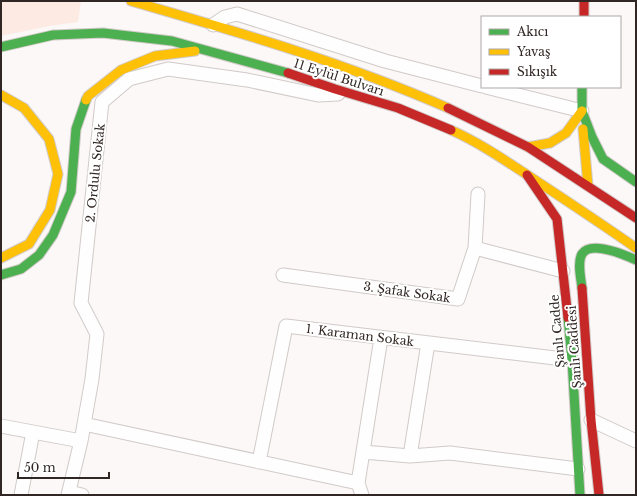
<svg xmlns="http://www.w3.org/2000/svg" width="637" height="496" viewBox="0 0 637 496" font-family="'Libre Baskerville',serif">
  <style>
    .green { fill: #fceae3 }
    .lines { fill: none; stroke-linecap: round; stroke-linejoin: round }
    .street-casing { stroke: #d1cac8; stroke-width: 15 }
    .fast-casing { stroke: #d1cac8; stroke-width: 11 }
    .slow-casing { stroke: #d1cac8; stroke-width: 11 }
    .jam-casing { stroke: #d1cac8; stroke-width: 11 }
    .street { stroke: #fefefe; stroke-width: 13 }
    .fast { stroke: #4caf50; stroke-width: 9 }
    .slow { stroke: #ffc107; stroke-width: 9 }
    .jam { stroke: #c62828; stroke-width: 9 }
    .labels { text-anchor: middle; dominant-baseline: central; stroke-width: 4; stroke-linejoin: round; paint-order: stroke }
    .street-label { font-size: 12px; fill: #302623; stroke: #fff }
  </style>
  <rect width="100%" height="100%" fill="#fbf8f7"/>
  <path class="green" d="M1,1H81L78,22L49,26L1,36Z"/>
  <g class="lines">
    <defs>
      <path id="street" d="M213,25L225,17L237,14L385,61L482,86
        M486,87L582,111
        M475,248L478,194
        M283,275L458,299L475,248L563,271
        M591,420L636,441
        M84,424L358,483
        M1,426L81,441
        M363,452L410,456L450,453L578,469
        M410,456L428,343
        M259,462L286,326L572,360
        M69,492L82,495
        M21,495L33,432
        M68,495L81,441L92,379L97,334L81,303L102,102L129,79L168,69L247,80L318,95L338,94
        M362,495L358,483L381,338"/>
      <path id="fast" d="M1,47L53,35L103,33L172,41L288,73
        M582,87V111
        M582,111L592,137L603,159L636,182
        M1,275L21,269L39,255L53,235L71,192L76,129L86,100
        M582,288C581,279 577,262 582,254C591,240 625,255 636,260
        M568,318L572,360L580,495"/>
      <path id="slow" d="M131,1C238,32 346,63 448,108
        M1,95L24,108L49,139L58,174L50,210L29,244L1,258
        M86,100L88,96L121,70L155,56L195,51
        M583,129L588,186
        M451,130C480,143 506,161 532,178C567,201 602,224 636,248
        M528,147L550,143L566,133L582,111"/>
      <path id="jam" d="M584,1V17
        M288,73L335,89L398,108L451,130
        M448,108L528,147L636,218
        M527,175L557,219L568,318
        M582,288L591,420L599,495"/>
    </defs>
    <use href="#street" class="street-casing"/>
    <use href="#fast" class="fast-casing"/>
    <use href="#slow" class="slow-casing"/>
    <use href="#jam" class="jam-casing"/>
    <use href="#street" class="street"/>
    <use href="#fast" class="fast"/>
    <use href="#slow" class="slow"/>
    <use href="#jam" class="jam"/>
  </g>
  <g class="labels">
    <g class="street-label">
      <text transform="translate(339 77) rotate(18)">11 Eylül Bulvarı</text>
      <text transform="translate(95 173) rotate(-84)">2. Ordulu Sokak</text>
      <text transform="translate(407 292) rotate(8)">3. Şafak Sokak</text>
      <text transform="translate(557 331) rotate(-95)">Şanlı Cadde</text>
      <text transform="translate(360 335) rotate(7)">1. Karaman Sokak</text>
      <text transform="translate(574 347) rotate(-94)">Şanlı Caddesi</text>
    </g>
  </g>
  <rect width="637" height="496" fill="none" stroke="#302623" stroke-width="4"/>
  <rect x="481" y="16" width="140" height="72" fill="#ffffff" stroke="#aca8a7"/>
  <rect x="489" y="29" width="20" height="6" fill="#4caf50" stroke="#aca8a7"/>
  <text x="517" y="36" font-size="12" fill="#302623">Akıcı</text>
  <rect x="489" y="49" width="20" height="6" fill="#ffc107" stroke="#aca8a7"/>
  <text x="517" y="56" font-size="12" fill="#302623">Yavaş</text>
  <rect x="489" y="69" width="20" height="6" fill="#c62828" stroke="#aca8a7"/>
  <text x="517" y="76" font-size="12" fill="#302623">Sıkışık</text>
  <path d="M18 472v6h91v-6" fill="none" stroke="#302623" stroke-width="2"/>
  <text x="24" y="472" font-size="12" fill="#302623" stroke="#ffffff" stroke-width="3" paint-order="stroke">50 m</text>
</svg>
